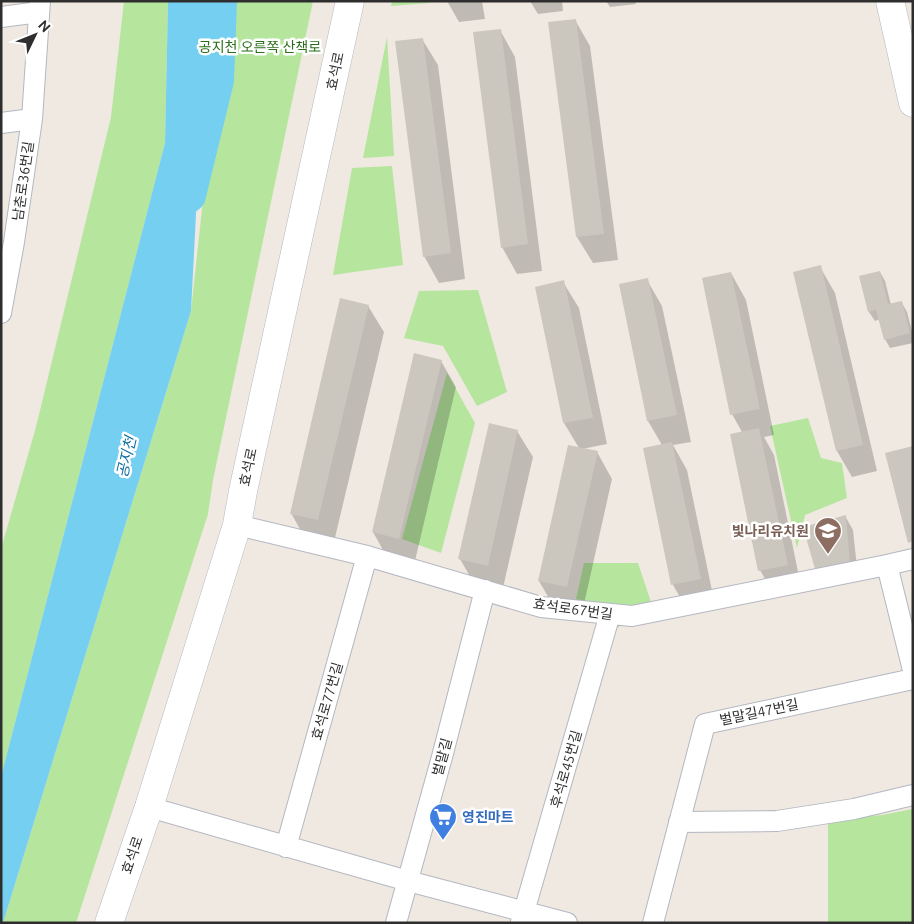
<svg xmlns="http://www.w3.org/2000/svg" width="914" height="924" viewBox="0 0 914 924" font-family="Ubuntu,'Noto Sans KR',sans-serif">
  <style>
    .green { fill: #b6e59e }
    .water { fill: #75cff0 }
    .shadow { fill: #0003 }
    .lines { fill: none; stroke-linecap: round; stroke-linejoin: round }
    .river { stroke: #75cff0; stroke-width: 36 }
    .building { fill: #cbc7bf }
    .street-casing { stroke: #b4b7c1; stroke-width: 22 }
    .secondary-casing { stroke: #b4b7c1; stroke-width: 29 }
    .street { stroke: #fff; stroke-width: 20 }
    .secondary { stroke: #fff; stroke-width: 28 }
    .labels { text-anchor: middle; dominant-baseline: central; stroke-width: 5; stroke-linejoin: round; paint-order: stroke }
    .park-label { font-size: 14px; fill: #2c6e1b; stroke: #fff }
    .street-label { font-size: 14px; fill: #2e2e2e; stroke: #fff }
    .education-label { font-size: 14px; font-weight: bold; fill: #785e54; stroke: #fff; text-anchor: end }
    .shop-label { font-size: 14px; font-weight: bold; fill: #366cbe; stroke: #fff; text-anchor: start }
    .water-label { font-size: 15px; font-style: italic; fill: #0d6fa3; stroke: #fff }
  </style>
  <rect width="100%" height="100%" fill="#efe9e1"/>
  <path class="green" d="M124,1H168L165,143L1,777V549L36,427L111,117Z
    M219,1H313L213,480L208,514L76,923H3L191,311L216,80Z
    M392,1H429V3L391,6Z
    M387,37L394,156L363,158Z
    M392,166L403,265L333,275L352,168Z
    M478,290L507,392L477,406L443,346L404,338L419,291Z
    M447,373L475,423L441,553L402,539Z
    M808,418L821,458L842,463L847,498L805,515L797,548L770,426Z
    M584,563H638L654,611L616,628L572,617Z
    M913,809V923H828V820L882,815Z"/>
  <path class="water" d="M168,1H207L191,311L3,923H1V777L165,143Z"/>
  <path class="shadow" d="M447,1H482L485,19L459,22Z
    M530,1H562L563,11L538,14Z
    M606,1H635L636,4L610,7Z
    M575,20L590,46L618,260L593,263L577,237L550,23Z
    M500,30L515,57L542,271L517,274L502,247Z
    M422,39L438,65L465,279L439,283L424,256Z
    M820,267L835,293L877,471L852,477L837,451Z
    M880,272L885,281L891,305L902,303L907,312L913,335V343L890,348L885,339L880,319L875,321L869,312Z
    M731,273L746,300L774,435L764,437L774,455L802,591L775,596L760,570L742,432L732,414Z
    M647,280L662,306L691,442L673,445L687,470L715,605L688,611L673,585L662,445L648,421L620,285Z
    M563,282L579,308L607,444L582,449L597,452L612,479L582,613L554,607L539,581L579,448L564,423L536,288Z
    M368,306L384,332L333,546L306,540L291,513Z
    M441,361L456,387L414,565L388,559L373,532Z
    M517,431L533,457L502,592L475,585L460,559Z
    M845,516L853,530L858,577L824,583L816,569Z"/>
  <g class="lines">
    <path class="river" d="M188,195L216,80L219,1"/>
  </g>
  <path class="building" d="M576,19L604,234L576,237L548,22Z
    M501,29L528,244L501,248L473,32Z
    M423,38L451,253L423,257L395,41Z
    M821,265L863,445L836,451L793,272Z
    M880,271L888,304L902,301L910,333L884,340L876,310L868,312L859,276Z
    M731,272L760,409L730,415L702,278Z
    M648,278L677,415L647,421L619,284Z
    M564,280L593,418L563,423L535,287Z
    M340,298L369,305L318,520L290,514Z
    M414,353L442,360L399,539L372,532Z
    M489,423L518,430L488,566L458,559Z
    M759,428L788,565L758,571L730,434Z
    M672,442L701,579L671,585L643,448Z
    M568,445L598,451L567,587L538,581Z
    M913,446V541L908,543L885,453Z
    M846,515L850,564L815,569L803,527Z"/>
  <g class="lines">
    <defs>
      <path id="street" d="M1,17L39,12
        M1,123L32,119
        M1,313L14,242L32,119L40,1
        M237,525L367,556L541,607L632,616L887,565L913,559
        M887,565L913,670
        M149,807L408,881L567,923
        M679,822L777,821L854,809L913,795
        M286,847L367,556
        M521,922L610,614
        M396,923L442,757L485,590
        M653,923L705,724L913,679"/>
      <path id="secondary" d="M890,1L913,103
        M109,923L149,807L237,525L243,491L350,1"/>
    </defs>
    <use href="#street" class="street-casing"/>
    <use href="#secondary" class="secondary-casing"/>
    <use href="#street" class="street"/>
    <use href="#secondary" class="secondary"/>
  </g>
  <defs>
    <symbol id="school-pin" viewBox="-11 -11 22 30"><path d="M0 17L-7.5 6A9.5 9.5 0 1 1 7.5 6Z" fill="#8d6e63" stroke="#fff"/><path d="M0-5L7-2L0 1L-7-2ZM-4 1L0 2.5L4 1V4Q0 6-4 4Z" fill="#fff"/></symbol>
    <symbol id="supermarket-pin" viewBox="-11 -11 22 30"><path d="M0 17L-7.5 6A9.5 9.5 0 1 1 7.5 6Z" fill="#3f7fe0" stroke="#fff"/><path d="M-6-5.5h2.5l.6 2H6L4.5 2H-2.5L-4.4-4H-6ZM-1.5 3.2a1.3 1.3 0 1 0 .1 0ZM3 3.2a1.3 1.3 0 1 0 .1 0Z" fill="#fff"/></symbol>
  </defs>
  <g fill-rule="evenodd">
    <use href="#school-pin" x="812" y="515" width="32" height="43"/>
    <use href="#supermarket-pin" x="427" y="801" width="32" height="43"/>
  </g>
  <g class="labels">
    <g class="park-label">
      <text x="260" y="47">공지천 오른쪽 산책로</text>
    </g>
    <g class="street-label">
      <text transform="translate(335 71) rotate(-78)">효석로</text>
      <text transform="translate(23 181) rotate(-82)">남춘로36번길</text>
      <text transform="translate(248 467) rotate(-78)">효석로</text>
      <text transform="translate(573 609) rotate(8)">효석로67번길</text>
      <text transform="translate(327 701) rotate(-74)">효석로77번길</text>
      <text transform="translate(759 712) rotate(-12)">벌말길47번길</text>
      <text transform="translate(442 757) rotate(-75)">벌말길</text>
      <text transform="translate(566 769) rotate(-74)">후석로45번길</text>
      <text transform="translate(132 855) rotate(-71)">효석로</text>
    </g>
    <g class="education-label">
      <text x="809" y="531">빛나리유치원</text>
    </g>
    <g class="shop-label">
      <text x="462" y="817">영진마트</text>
    </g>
    <g class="water-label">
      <text transform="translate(126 457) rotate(-77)">공지천</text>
    </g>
  </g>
  <rect width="914" height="924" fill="none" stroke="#2e2e2e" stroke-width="5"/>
  <g transform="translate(35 35) rotate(47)" stroke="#ffffff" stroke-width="4" paint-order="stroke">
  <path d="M0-4L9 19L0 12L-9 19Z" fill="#2e2e2e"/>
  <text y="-8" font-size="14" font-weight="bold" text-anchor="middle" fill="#2e2e2e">N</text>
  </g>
</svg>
